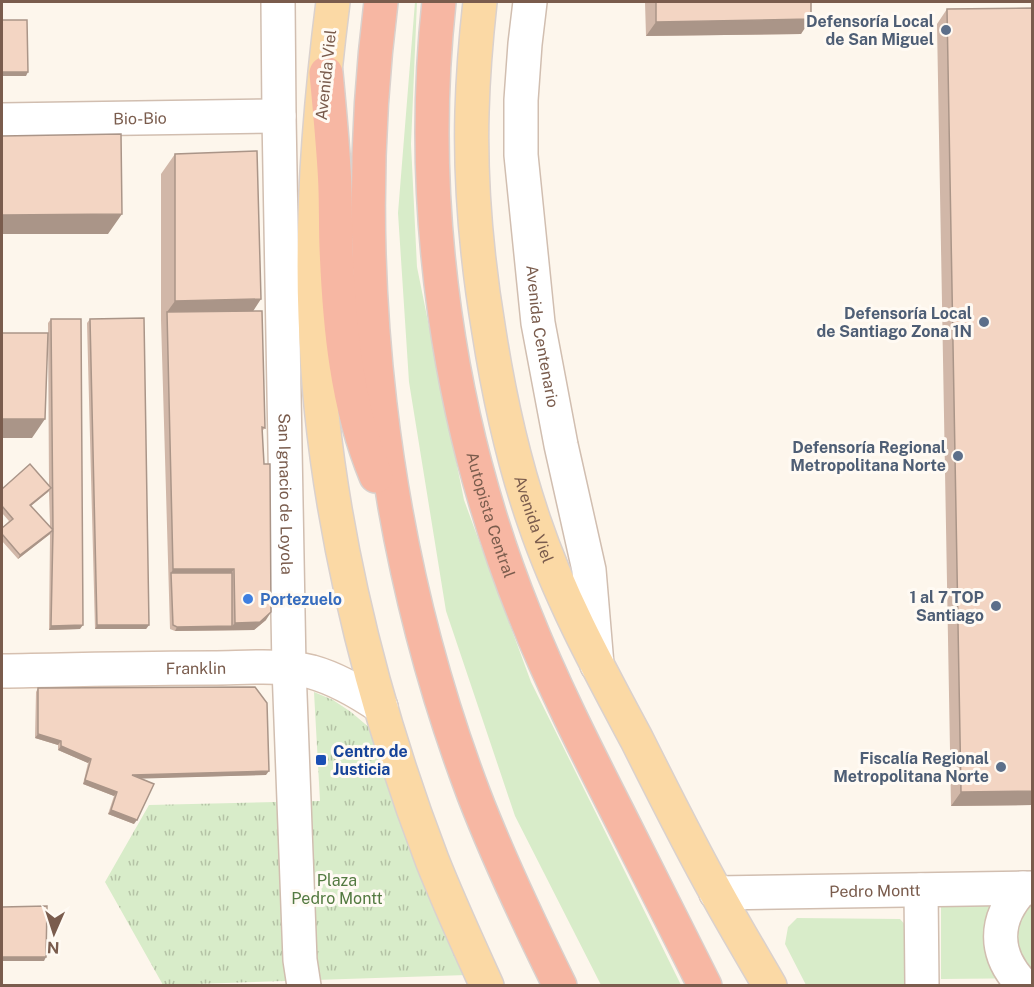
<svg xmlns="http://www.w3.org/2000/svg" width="1034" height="987" viewBox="0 0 1034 987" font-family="'Public Sans',sans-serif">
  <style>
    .grass { fill: #d8ecc9 }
    .park { fill: url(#park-tufts) }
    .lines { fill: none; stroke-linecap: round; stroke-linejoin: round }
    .tertiary-casing { stroke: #d1beb0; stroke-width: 36 }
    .secondary-casing { stroke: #d6c0b0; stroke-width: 36 }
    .primary-casing { stroke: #dad1cd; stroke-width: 36 }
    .motorway-casing { stroke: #dad1cd; stroke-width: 36 }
    .tertiary { stroke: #fff; stroke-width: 33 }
    .secondary { stroke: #fff; stroke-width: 33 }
    .primary { stroke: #fbd9a5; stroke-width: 33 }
    .motorway { stroke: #f7b7a3; stroke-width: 33 }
    .wall { fill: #d1b7a8; fill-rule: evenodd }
    .shaded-wall { fill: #aa9588 }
    .building { fill: #f3d5c3; stroke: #aa9588; stroke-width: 1.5 }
    .service-dot { fill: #5c6f8a; stroke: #fffaf3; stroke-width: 2 }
    .shop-dot { fill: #3f7fe0; stroke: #fffaf3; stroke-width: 2 }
    .transit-dot { fill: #1a4fb4; stroke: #fffaf3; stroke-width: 2 }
    .labels { text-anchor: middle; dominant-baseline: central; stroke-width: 6; stroke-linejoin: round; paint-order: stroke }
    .service-label { font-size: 16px; font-weight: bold; fill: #4e5e75; stroke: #fffaf3; text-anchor: end }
    .street-label { font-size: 16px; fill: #7a5c4d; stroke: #fffaf3 }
    .shop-label { font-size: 16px; font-weight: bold; fill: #366cbe; stroke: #fffaf3; text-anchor: start }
    .transit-label { font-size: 16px; font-weight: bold; fill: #164399; stroke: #fffaf3; text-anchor: start }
    .park-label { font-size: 16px; fill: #537a41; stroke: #fffaf3 }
  </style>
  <defs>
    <pattern id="park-tufts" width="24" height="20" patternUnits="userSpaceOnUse" patternTransform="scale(1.5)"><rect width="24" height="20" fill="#d8ecc9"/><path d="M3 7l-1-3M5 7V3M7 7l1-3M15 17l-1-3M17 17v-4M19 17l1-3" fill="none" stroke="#b4c2a5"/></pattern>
  </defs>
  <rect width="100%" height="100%" fill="#fdf6ec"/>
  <path class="grass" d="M415,2H417L411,144L417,267L464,500L531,682L681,985H601L515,816L446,611L409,382L398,213Z
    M1032,905V978L941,979V906Z
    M797,918L900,919L908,928L907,985H806L785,944L788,927Z"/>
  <path class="park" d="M314,692L333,700L351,712L371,729L467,975L163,985L105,882L149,805L320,801Z"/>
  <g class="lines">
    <defs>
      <g id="tertiary">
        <path id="s1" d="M278,2L279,116L289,668L300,960L304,986"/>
        <path id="s2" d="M530,2L525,44L521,100V155L538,323L561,445L589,570L597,665"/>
        <path id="s3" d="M2,120L279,116"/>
        <path d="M1023,888C993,919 993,955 1024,986"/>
        <path d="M921,890L922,986"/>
        <path id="s4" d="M716,893L1032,888"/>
      </g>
      <g id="secondary">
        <path id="s5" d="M2,671C72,670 142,668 212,668C244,668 280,664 312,672C337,679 359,692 381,707"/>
      </g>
      <g id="primary">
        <path d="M333,2C320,105 311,212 315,316C321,498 367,690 432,860C449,903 468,944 487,986"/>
        <path id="s6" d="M480,2C476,38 473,75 472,112C470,185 477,260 489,332C499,396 513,460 534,521C560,598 599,669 637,740C663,792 689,844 717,894C734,925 752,955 770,986"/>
      </g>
      <g id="motorway">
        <path d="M381,2C348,264 380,547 474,795C499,860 529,923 560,986"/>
        <path id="s7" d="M439,2C417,206 448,424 525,615C552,683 585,748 618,813C647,871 676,928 705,986"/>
        <path d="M326,73C329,105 332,137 334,169C336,195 335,221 336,247C339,324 346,404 376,476"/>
      </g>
    </defs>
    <use href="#tertiary" class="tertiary-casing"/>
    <use href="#secondary" class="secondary-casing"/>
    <use href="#primary" class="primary-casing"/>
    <use href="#motorway" class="motorway-casing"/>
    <use href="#tertiary" class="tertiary"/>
    <use href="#secondary" class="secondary"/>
    <use href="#primary" class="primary"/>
    <use href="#motorway" class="motorway"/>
  </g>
  <path class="wall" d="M645,2H811L801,34L646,36Z
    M947,9L1032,805L951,806L937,24Z
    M175,154L253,311L265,428L262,431L266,620L254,630L175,631L170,629L161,320V174Z
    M51,319L80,629L49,630L50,534L18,559L2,541V528L9,521L2,513V489L49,486L48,323ZM49,491L50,527L31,506Z
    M90,319L149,625L146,629H95L87,323Z
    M38,688L266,775L140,778L134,824L108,814L114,796L83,784L88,763L58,750V745L35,738L36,692Z"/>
  <path class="shaded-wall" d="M811,19L801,34L646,36L656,22Z
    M2,72H28L26,76H2Z
    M122,214L108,234H2V215Z
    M261,299L248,319L167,312L175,301Z
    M2,419H45L32,438H2Z
    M51,488L48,492L27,509L30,505Z
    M53,530L50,534L18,559L20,555Z
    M173,569H234L229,577L171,573Z
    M271,612L266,620L254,630L175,631L177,627L232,626L235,623Z
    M83,625L80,629L49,630L51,626Z
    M97,625H149L146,629H95Z
    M38,734L61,741L58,745L35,738Z
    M61,746L91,759L88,763L58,750Z
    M269,771L266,775L129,779L132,775Z
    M85,780L117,792L114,796L83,784Z
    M1032,791V805L951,806L961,792Z
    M111,810L137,820L134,824L108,814Z
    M2,957H46L44,961H2Z"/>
  <path class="building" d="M656,2H811V19L656,22Z
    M1032,8V791L961,792L947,9Z
    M2,20H27L28,72H2Z
    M121,134L122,214L2,215V136Z
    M257,151L261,299L175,301V154Z
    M262,311L265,428L262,427L264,464H270L271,612L260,622L235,623L234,569H173L167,312Z
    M144,318L149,625H97L90,319Z
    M51,319H81L83,625L51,626L53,530L20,555L2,534V528L13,519L2,506V489L30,464L51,488L30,505L53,530Z
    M2,333H48L45,419H2Z
    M171,573H232V626L177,627L173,625Z
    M255,687L267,703L269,771L132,775L154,784L137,820L111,810L117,792L85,780L91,759L61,746V741L38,734V688Z
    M47,906L46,957H2V907Z"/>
  <g class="service-dot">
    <circle cx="946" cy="30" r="6"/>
    <circle cx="984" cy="322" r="6"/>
    <circle cx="958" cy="456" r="6"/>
    <circle cx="996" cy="606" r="6"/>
    <circle cx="1001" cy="767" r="6"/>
  </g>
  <circle class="shop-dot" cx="248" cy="599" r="6"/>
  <rect class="transit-dot" x="315" y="754" width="12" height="12" rx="3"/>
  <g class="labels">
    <g class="service-label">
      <text x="934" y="21">Defensoría Local<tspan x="934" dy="18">de San Miguel</tspan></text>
      <text x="972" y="313">Defensoría Local<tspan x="972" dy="18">de Santiago Zona 1N</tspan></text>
      <text x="946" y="447">Defensoría Regional<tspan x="946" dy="18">Metropolitana Norte</tspan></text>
      <text x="984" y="597">1 al 7 TOP<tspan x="984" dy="18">Santiago</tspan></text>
      <text x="989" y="758">Fiscalía Regional<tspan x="989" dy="18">Metropolitana Norte</tspan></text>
    </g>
    <g class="street-label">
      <text transform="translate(326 75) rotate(-84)">Avenida Viel</text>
      <text stroke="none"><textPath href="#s3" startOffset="138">Bio-Bio</textPath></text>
      <text stroke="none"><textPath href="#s2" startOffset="336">Avenida Centenario</textPath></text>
      <text stroke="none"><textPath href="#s1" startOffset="492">San Ignacio de Loyola</textPath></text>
      <text stroke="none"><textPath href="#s7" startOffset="519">Autopista Central</textPath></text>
      <text stroke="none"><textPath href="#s6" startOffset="524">Avenida Viel</textPath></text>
      <text stroke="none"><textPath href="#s5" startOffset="194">Franklin</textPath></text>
      <text stroke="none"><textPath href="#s4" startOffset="159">Pedro Montt</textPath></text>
    </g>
    <g class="shop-label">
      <text x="260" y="599">Portezuelo</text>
    </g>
    <g class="transit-label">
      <text x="333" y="751">Centro de<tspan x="333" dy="18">Justicia</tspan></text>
    </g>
    <g class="park-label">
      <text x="337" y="880">Plaza<tspan x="337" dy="18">Pedro Montt</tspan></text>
    </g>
  </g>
  <rect width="1034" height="987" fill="none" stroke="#7a5c4d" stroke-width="6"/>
  <g transform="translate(54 933) rotate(183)" stroke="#fffaf3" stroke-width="4.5" paint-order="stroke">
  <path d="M0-4.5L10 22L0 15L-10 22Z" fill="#7a5c4d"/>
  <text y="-9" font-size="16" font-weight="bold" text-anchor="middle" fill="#7a5c4d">N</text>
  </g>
</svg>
